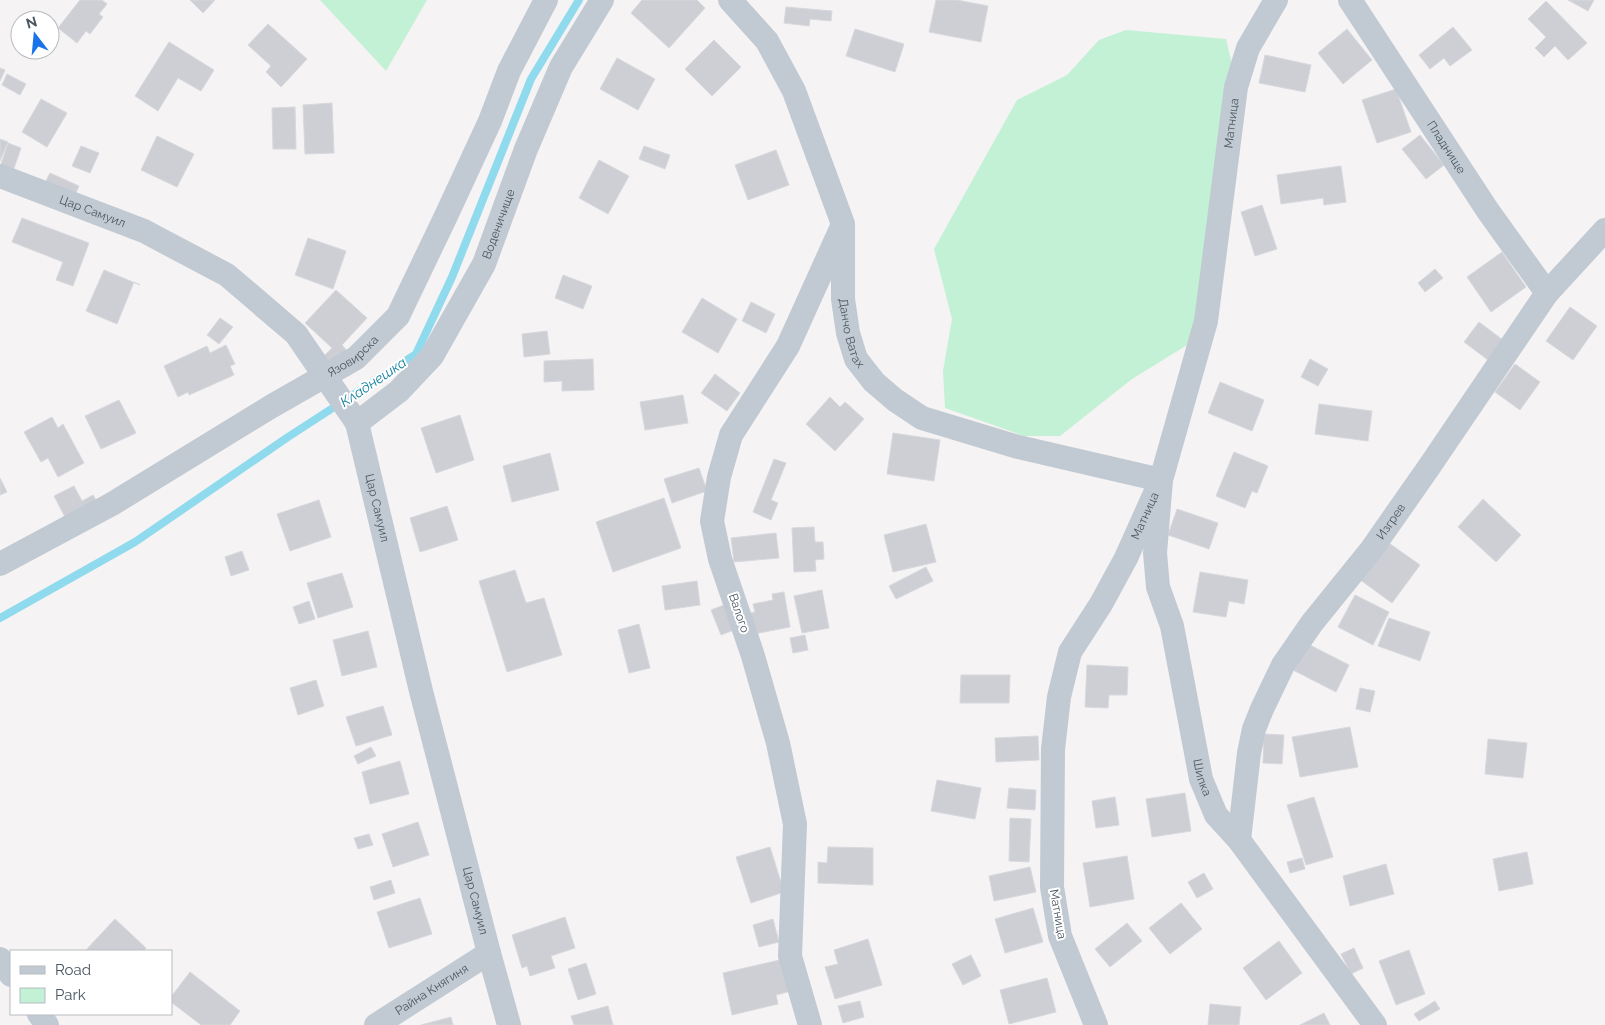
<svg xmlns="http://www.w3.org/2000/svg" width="1605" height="1025" viewBox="0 0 1605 1025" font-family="Raleway,sans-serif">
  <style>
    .green { fill: #c3f1d5 }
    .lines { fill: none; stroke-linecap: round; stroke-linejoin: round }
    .stream { stroke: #90daee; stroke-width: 8 }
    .building { fill: #cdcfd5; stroke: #d7d9de }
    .minor { stroke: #c1cad2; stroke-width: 24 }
    .labels { text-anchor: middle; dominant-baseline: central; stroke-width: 4; stroke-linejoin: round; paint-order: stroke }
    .street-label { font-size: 12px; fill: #4a5661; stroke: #fff }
    .water-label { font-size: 14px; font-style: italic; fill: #0c7c9b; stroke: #fff }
  </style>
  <rect width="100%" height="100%" fill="#f5f3f3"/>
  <path class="green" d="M320,0H427L386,71Z
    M1126,30L1226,39L1233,68L1192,342L1132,379L1060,436H1024L945,408L943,371L952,319L934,249L1017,100L1067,75L1099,40Z"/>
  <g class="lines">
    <path class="stream" d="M0,618L135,542L288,437L416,354L452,277L531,79L579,0"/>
  </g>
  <path class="building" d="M80,0H102L107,4L99,14L103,17L90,34L86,31L77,43L58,28Z
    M190,0H215L203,13Z
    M642,0H697L705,8L669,48L631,13Z
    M936,0H957L988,6L981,42L929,32Z
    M1568,0H1594L1588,11Z
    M1546,1L1587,43L1568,60L1555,46L1544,57L1535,48L1546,37L1528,19Z
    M786,7L832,11L831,21L810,19L809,26L784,23Z
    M268,24L307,59L281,87L266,72L271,66L248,45Z
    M1453,27L1472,50L1450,66L1444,58L1430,69L1419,55Z
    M855,29L904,44L895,72L846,56Z
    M1347,29L1372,60L1343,84L1318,53Z
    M714,40L741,67L712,96L685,69Z
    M169,42L214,70L201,91L178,78L158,111L135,96Z
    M1265,55L1311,65L1305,92L1259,83Z
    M617,58L655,79L638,110L600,89Z
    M0,68L5,70L0,81Z
    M7,74L26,84L20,95L2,85Z
    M1396,89L1411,132L1377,143L1362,100Z
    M41,99L67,113L47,147L22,132Z
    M332,103L334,153L305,154L303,105Z
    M295,107L296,149H273L272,108Z
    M1420,135L1444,165L1426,179L1402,149Z
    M157,136L194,154L177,187L141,170Z
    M0,139L8,142L0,161Z
    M8,143L21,148L12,174L0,167Z
    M81,146L99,153L90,173L72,166Z
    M644,146L670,155L665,169L639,159Z
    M776,150L789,185L748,200L735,165Z
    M599,160L629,176L608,214L579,198Z
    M1341,166L1346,202L1324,205L1323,198L1281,204L1277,175Z
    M50,173L79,186L73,200L43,187Z
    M1262,205L1277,249L1255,256L1241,212Z
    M22,218L89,243L73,286L56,280L63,262L12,242Z
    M308,238L346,251L333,289L295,275Z
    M1502,252L1526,287L1491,312L1467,277Z
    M1435,269L1443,278L1425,292L1418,283Z
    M104,270L140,285L134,282L117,324L86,311Z
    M563,275L592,286L583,309L555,298Z
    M336,290L367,318L342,345L348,352L330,369L321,359L332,348L305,323Z
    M702,298L737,319L718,353L682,332Z
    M751,302L775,314L766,333L742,321Z
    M1570,307L1597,326L1573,360L1546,341Z
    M220,318L233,327L219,344L207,335Z
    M1479,322L1507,343L1492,363L1464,342Z
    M547,331L550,354L524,357L522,334Z
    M226,345L235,364L230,366L234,375L189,395L188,392L178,397L164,366L207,346L210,353Z
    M593,359L594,390L562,391V381L544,382V361Z
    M1310,359L1328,369L1318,386L1301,377Z
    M1515,364L1540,382L1520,410L1495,392Z
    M715,374L740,393L727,411L701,393Z
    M1220,382L1264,400L1252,431L1208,413Z
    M683,395L688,423L645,430L640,402Z
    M830,397L840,407L845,402L864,419L835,451L806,424Z
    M119,400L136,433L101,449L85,416Z
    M1319,404L1372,411L1368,441L1315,434Z
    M460,415L474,460L436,473L421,428Z
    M52,417L58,428L63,424L84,463L58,477L48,458L41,462L24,432Z
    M893,433L940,440L934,481L887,474Z
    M1234,452L1268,466L1257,493L1252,491L1245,508L1216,496Z
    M550,453L559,490L512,502L503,466Z
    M774,459L786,463L771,500L778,503L771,520L753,512Z
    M699,468L707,491L672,503L664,479Z
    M0,478L7,492L0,495Z
    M74,486L82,501L93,495L97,502L66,519L54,496Z
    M664,498L681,548L613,572L596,522Z
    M1483,499L1521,535L1496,562L1458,527Z
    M319,500L331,537L290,551L277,514Z
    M447,506L458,540L420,552L410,518Z
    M1177,509L1218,523L1209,549L1168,535Z
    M926,524L936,562L893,572L884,535Z
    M814,527L815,542H823L824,559L815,560L816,571L794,572L792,528Z
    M776,533L779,558L734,562L731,538Z
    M1386,541L1420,565L1392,603L1359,579Z
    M242,551L249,570L231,576L225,557Z
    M926,567L933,581L896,599L889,586Z
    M515,570L526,603L544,598L562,655L507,672L479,581Z
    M1200,572L1248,580L1244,604L1229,601L1226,617L1193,612Z
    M342,573L353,607L318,618L307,583Z
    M697,581L700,605L665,610L662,586Z
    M822,590L829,628L802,633L794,596Z
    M784,592L790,627L749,635L745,614L755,612L753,604L773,600L772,594Z
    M1355,595L1389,612L1373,645L1338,627Z
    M309,601L315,619L299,624L293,607Z
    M724,605L734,630L721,635L711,610Z
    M1389,618L1430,632L1420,661L1378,646Z
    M639,624L650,668L629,673L618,630Z
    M368,631L377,667L342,676L333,640Z
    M805,635L808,650L793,653L790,638Z
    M1306,643L1349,665L1336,692L1293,670Z
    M1087,665L1128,667L1127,695H1109L1108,708L1085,707Z
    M961,675H1010L1009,703H960Z
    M316,680L324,706L298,715L290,688Z
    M1360,688L1375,691L1370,712L1356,709Z
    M383,706L392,735L356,746L346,717Z
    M1350,727L1358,767L1300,777L1292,737Z
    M1264,734L1284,735L1282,764L1263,763Z
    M1038,736L1039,760L996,762L995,738Z
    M1488,739L1527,743L1523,778L1485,774Z
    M371,747L376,756L358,764L354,756Z
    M400,761L409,794L370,804L362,772Z
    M937,780L981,788L975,819L931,811Z
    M1009,788L1036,790L1035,810L1007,808Z
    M1185,793L1191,831L1152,837L1146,799Z
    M1115,797L1119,825L1096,828L1092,801Z
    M1314,797L1333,857L1306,865L1287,805Z
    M1010,818L1031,819L1029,862L1009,861Z
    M418,822L429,855L393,867L382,834Z
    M369,834L373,845L358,849L354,838Z
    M770,847L784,892L751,903L736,857Z
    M828,847L873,848V885L818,883V862L827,863Z
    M1527,852L1533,884L1499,891L1493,859Z
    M1127,856L1134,899L1090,907L1083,863Z
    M1302,858L1305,869L1290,873L1287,862Z
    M1386,864L1394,894L1350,906L1343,876Z
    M1030,867L1036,892L994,901L989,876Z
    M1204,873L1213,889L1197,898L1188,882Z
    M391,880L395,893L374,900L370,887Z
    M420,898L432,934L389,948L377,912Z
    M1181,903L1202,929L1170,954L1149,928Z
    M1033,908L1043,942L1005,953L995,919Z
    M565,917L575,948L551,956L555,968L530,976L527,966L522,968L512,935Z
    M115,919L146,948L143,951H85Z
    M773,919L779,942L759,947L753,925Z
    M1127,923L1142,941L1110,967L1095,949Z
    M868,939L882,985L835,999L825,967L838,964L834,950Z
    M1279,941L1302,973L1266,1000L1243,968Z
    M1354,948L1363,968L1351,974L1341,954Z
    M1409,950L1425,994L1396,1005L1379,961Z
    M971,955L981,976L963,985L952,964Z
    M784,959L791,991L776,995L778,1004L732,1015L723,973Z
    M586,963L596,994L578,1000L568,969Z
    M190,972L240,1011L230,1025H201L171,1002V997Z
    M1047,978L1056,1012L1009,1024L1000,990Z
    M860,1001L864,1017L843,1023L838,1006Z
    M1435,1001L1440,1009L1419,1021L1414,1014Z
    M1210,1004L1241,1007L1239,1025H1208Z
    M608,1006L613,1025H574L571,1016Z
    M1324,1013L1330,1025H1300Z
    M451,1017L453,1025H421Z"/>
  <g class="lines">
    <g class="minor">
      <path id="s1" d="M730,0L767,41L794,91L843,224V299L848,333L856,359L874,382L895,400L922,418L1018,447L1161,480L1155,553L1158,587L1172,626L1201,779L1216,815L1239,840L1375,1025"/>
      <path id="s2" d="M1350,0L1488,211L1547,293"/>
      <path id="s3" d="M0,176L144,231L227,275L296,334L357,423L421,691L489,953L509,1025"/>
      <path id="s4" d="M357,423L399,391L432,356L484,264L526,149L561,67L602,0"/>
      <path id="s5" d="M0,564L112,504L272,406L356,358L398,316L446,216L490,121L509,71L546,0"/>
      <path id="s6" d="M1239,840L1249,753L1254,729L1262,709L1283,665L1312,623L1371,550L1429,467L1547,293L1605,230"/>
      <path d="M0,959L11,975"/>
      <path d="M39,1014L47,1025"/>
      <path id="s7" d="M376,1025L489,953"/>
      <path d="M810,1025L790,956L795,824L778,743L753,656L720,559L712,521L719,477L731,435L788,346L840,231"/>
      <path id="s8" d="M1096,1025L1060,936L1052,887L1053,749L1059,697L1070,652L1101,604L1126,558L1161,480L1206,321L1236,87L1248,48L1276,0"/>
    </g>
  </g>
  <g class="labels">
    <g class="street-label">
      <text stroke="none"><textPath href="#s8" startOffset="942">Матница</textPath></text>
      <text stroke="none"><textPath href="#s2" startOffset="176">Пладнище</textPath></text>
      <text stroke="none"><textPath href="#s3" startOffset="99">Цар Самуил</textPath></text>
      <text stroke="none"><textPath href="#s4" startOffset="249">Воденичище</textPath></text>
      <text stroke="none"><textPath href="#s1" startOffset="364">Данчо Ватах</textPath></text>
      <text stroke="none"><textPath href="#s5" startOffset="410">Язовирска</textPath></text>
      <text stroke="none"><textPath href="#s3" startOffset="534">Цар Самуил</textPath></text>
      <text stroke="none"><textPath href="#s8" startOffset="538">Матница</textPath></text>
      <text stroke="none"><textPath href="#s6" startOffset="362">Изгрев</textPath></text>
      <text transform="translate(739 613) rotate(71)">Валого</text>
      <text stroke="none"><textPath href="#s1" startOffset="1030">Шипка</textPath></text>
      <text stroke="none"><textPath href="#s3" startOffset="939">Цар Самуил</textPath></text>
      <text transform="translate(1058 914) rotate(80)">Матница</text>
      <text stroke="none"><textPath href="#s7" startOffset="66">Райна Княгиня</textPath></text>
    </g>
    <g class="water-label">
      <text transform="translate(373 382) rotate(-34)">Кладнешка</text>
    </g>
  </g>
  <rect x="10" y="950" width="162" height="65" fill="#ffffff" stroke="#b7bbc0"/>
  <rect x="20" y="966" width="25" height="8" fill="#c1cad2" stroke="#b7bbc0"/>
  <text x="55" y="975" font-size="15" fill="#4a5661">Road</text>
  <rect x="20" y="988" width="25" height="15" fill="#c3f1d5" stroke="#b7bbc0"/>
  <text x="55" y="1000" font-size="15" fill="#4a5661">Park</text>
  <g transform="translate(35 35) rotate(344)"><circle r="24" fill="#ffffff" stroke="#b7bbc0"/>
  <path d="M0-4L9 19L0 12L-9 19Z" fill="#1a73e8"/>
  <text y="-8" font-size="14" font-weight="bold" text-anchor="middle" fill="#4a5661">N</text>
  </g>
</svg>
